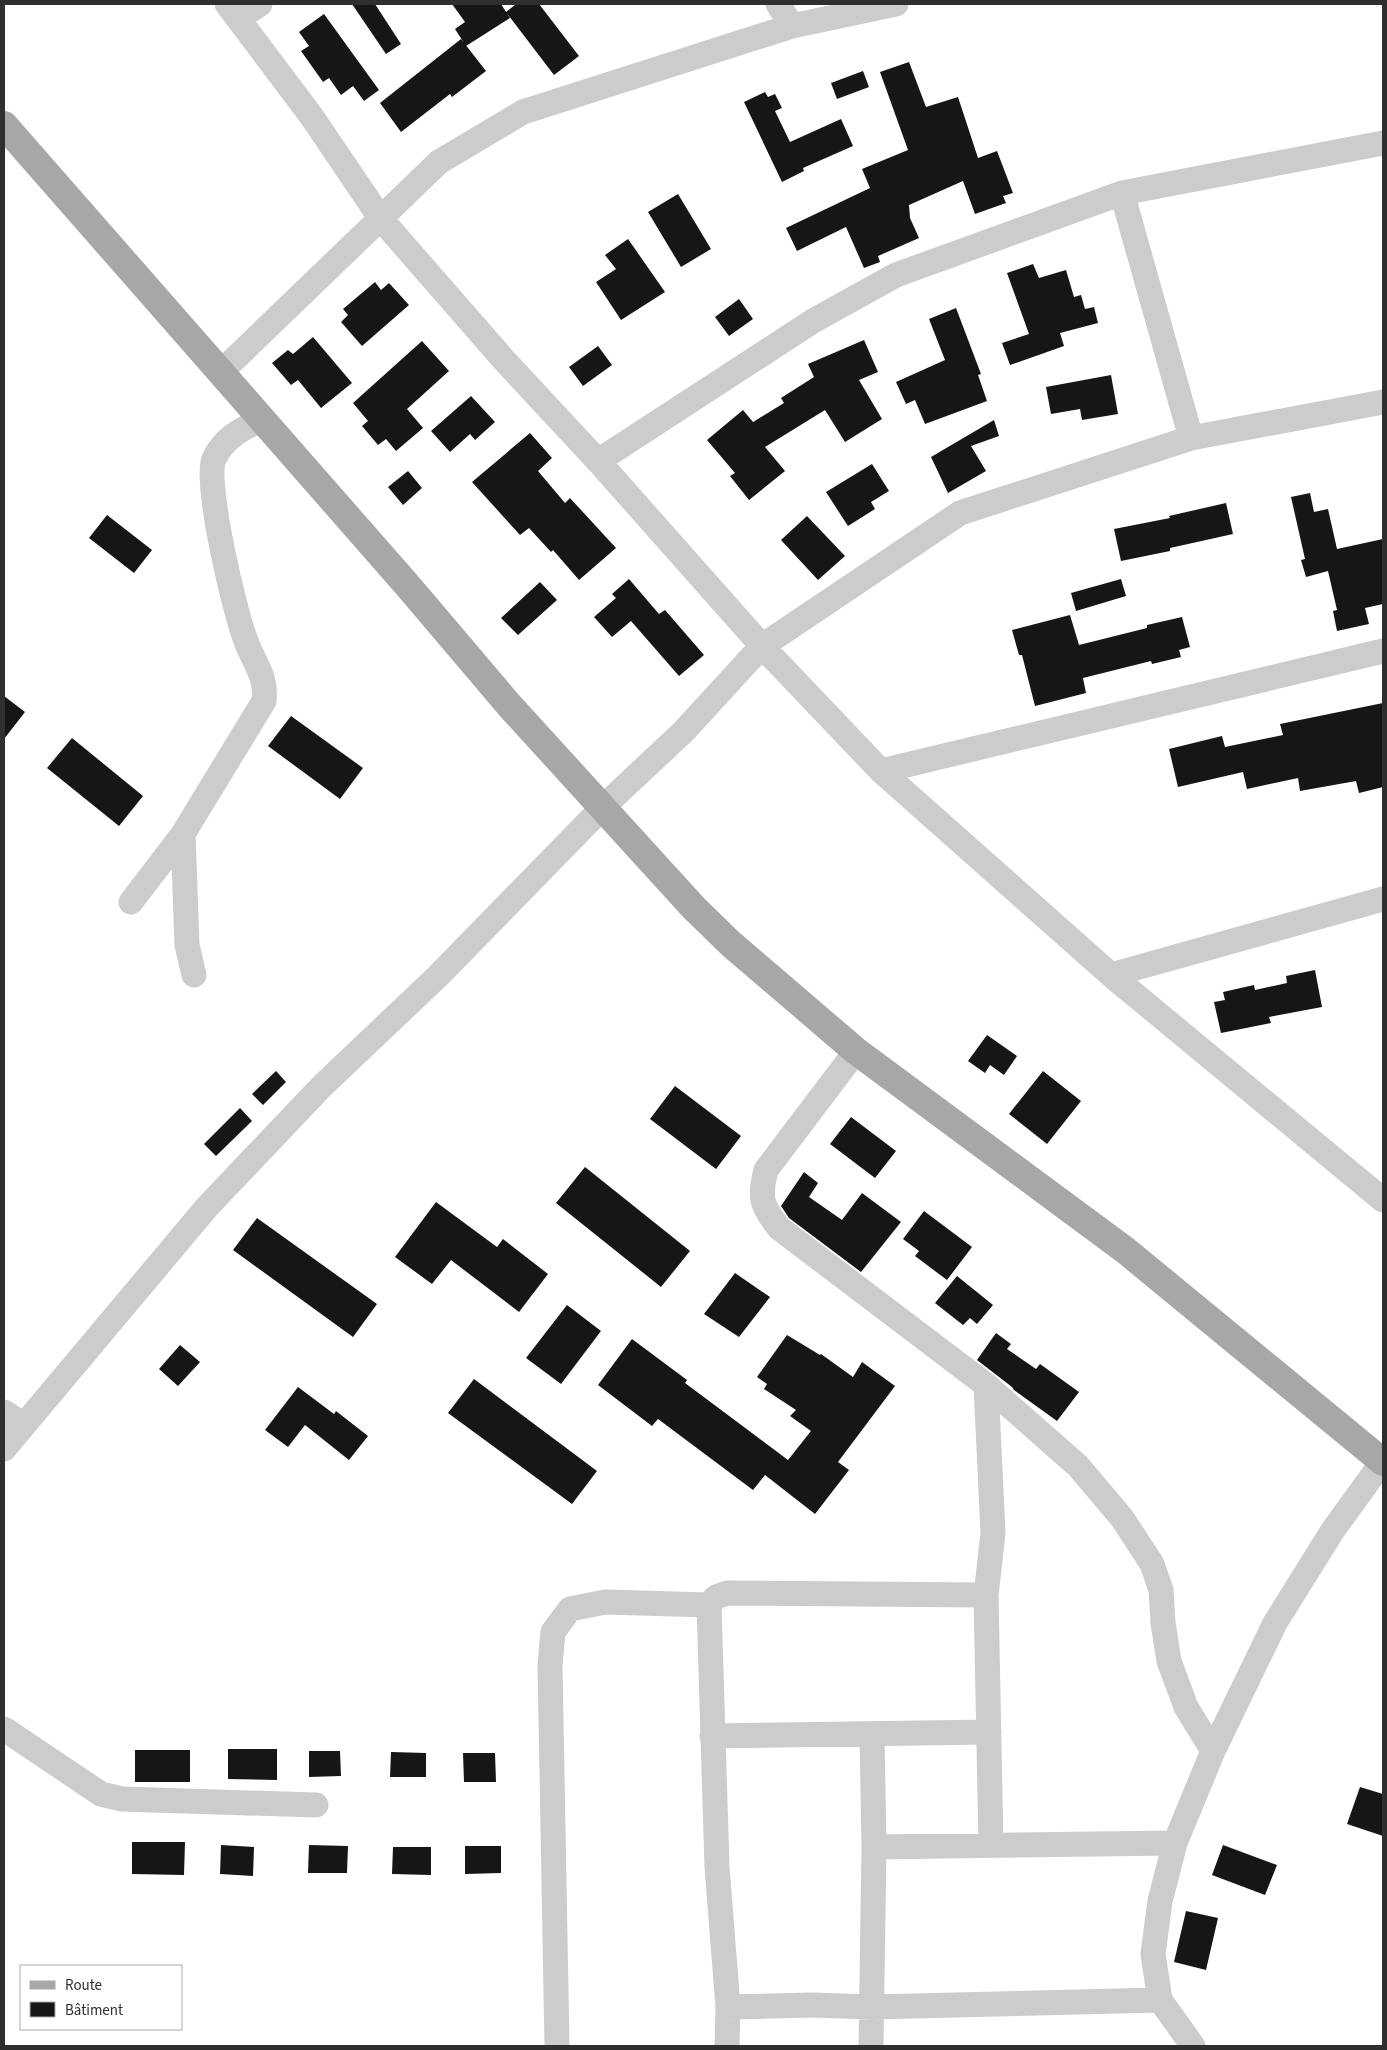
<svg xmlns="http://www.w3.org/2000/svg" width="1387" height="2050" viewBox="0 0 1387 2050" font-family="'Source Sans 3',sans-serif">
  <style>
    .building { fill: #161616 }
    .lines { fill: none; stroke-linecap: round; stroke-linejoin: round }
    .minor { stroke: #ccc; stroke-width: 25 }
    .major { stroke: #a7a7a7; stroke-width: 28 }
  </style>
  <rect width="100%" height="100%" fill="#fff"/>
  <path class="building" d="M352,4H375L401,44L386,54Z
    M452,4H501L510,18L466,46L455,29L465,22Z
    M516,4H539L579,56L554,75L506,12Z
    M324,14L379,90L364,101L353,86L341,95L329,78L323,82L301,51L309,46L299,32Z
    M461,39L486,71L452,97L450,94L401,132L380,103Z
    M909,62L926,107L958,97L978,158L997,151L1013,193L1003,196L1006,203L975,214L963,181L909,205L910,218L919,238L878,256L880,262L864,268L846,227L797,251L786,228L870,188L862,169L908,150L880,72Z
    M863,71L869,87L837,99L831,83Z
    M765,92L768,97L775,94L782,108L775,111L790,142L841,119L853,146L803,168L804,171L782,182L744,102Z
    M678,194L711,249L681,267L648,212Z
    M628,239L665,292L621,320L596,282L616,269L605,255Z
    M1033,264L1039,278L1066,270L1074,297L1081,295L1085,309L1094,307L1098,323L1060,333L1064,346L1010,365L1002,343L1029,334L1007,273Z
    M375,282L381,290L389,283L409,305L362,346L341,322L348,315L343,309Z
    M739,299L753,319L729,336L715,317Z
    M956,308L981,374L978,375L987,401L925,424L915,400L906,404L896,382L945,360L929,319Z
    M313,337L352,383L321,408L298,380L291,385L272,363L288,350L293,354Z
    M864,340L878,372L859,380L882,419L845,442L825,410L765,447L785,471L749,500L730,476L735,473L707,440L743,410L753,422L784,403L781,398L814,377L808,364Z
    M422,341L449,371L407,409L423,428L396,451L386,439L378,445L362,426L368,421L353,403Z
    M598,346L612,365L583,386L569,367Z
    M1111,375L1118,414L1082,420L1080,409L1051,414L1046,387Z
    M471,396L495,422L475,440L470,434L450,452L431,431Z
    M994,420L999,436L971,446L986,471L948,493L931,457Z
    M530,433L552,458L538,471L565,503L570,498L616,548L579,580L553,550L551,552L529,528L520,535L472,482Z
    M872,464L889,491L871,502L875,509L848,526L826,492Z
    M408,471L422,488L403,505L388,487Z
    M1310,493L1314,512L1328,509L1337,549L1383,539V604L1365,608L1369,624L1337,631L1333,611L1337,610L1328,571L1306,577L1301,560L1305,559L1291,497Z
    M1226,503L1233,534L1170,548V551L1121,561L1114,529L1170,518L1169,516Z
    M107,515L152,550L134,573L89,538Z
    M807,516L845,556L818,580L781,540Z
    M629,579L659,614L665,610L704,655L679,676L631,621L612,637L594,617L616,598L612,594Z
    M1121,579L1126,596L1076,611L1071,593Z
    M540,582L557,600L518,635L501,618Z
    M1070,615L1079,645L1147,628V625L1182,617L1190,647L1179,650L1181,657L1152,664L1151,661L1083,678L1086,693L1035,706L1022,655H1019L1012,630Z
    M4,696L25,712L4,739Z
    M1383,703V787L1359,793L1356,781L1300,791L1298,778L1247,789L1243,772L1178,787L1169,749L1222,736L1225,747L1283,735L1280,724Z
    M291,716L363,768L340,799L268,746Z
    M72,738L143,796L119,826L47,768Z
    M1315,970L1322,1007L1269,1017L1271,1023L1221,1033L1214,1002L1225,1000L1223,992L1254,985L1255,990L1287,983L1286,976Z
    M987,1035L1017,1056L1004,1075L990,1065L985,1073L968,1061Z
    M276,1071L286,1082L263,1105L252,1094Z
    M1043,1071L1081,1101L1047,1144L1009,1114Z
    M675,1086L741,1136L716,1169L650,1119Z
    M240,1108L252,1121L216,1156L204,1144Z
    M851,1117L896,1151L875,1178L830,1144Z
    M585,1167L690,1251L661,1287L556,1203Z
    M804,1172L818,1183L809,1197L842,1220L862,1193L901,1222L861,1272L789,1218L781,1206Z
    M436,1202L497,1247L503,1239L548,1274L519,1312L451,1260L432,1284L395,1257Z
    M924,1211L972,1247L947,1280L915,1256L919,1251L903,1239Z
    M257,1218L377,1304L353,1337L233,1250Z
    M735,1273L770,1297L739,1337L704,1314Z
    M957,1276L993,1305L977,1324L970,1318L963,1325L935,1303Z
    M567,1305L601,1331L561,1384L526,1358Z
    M996,1333L1011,1344L1007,1349L1036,1369L1040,1364L1079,1392L1057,1421L1014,1390L1012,1387L977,1360Z
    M787,1335L820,1355L821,1354L853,1377L862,1362L895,1386L838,1462L849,1470L815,1514L765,1475L753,1490L658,1419L652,1426L598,1385L632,1339L687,1380L685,1383L788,1460L811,1431L790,1416L796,1410L764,1389L767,1384L757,1377Z
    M180,1345L200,1362L178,1386L159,1369Z
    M474,1379L597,1471L572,1504L448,1413Z
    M298,1387L334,1414L336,1411L368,1436L349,1460L305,1425L288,1447L265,1430Z
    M228,1749H277V1780L228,1779Z
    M135,1750H190V1782H135Z
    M309,1751H340L341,1776L309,1777Z
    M391,1752L426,1753V1777H390Z
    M463,1753H495L496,1782H464Z
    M1360,1787L1383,1794V1836L1347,1824Z
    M132,1842H185L184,1875L132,1874Z
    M221,1845L254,1847L253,1876L220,1874Z
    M309,1845L348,1846L347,1873H308Z
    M1223,1845L1277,1865L1265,1895L1212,1875Z
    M465,1846H501V1873L465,1874Z
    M393,1847H431V1875L392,1874Z
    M1186,1911L1218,1918L1206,1970L1174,1962Z"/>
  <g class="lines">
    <path class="minor" d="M227,4L312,117L381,219L504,360L598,461L762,646L881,771L1111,975L1383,1200
      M778,4L792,26
      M239,18L260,4
      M1122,193L1191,438
      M221,372L439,162L523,112L792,26L896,4
      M598,461L813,321L896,275L1122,193L1383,143
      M881,771L1383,651
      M183,834L187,945L194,975
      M131,902L183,834L264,701C267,676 254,663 246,641C235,614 204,482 214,459C224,437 242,429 263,419
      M1111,975L1383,899
      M856,1051L766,1170C759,1198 761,1205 779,1228L986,1385L1078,1466L1122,1518L1152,1564L1161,1590L1163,1623L1169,1661L1186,1707L1213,1751
      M986,1385L993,1533L986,1595L991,1845
      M4,1412L24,1425
      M4,1449L207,1207L321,1087L438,976L603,807L684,731L762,646L960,513L1191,438L1383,402
      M4,1729L101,1794L122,1799L316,1805
      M712,1736L989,1732
      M874,1847L1175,1843
      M728,2007L812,2005L872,2007L1160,2000
      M557,2046L550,1665L553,1632L570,1609L605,1602L709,1605
      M727,2046L728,2007L717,1867L709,1605L716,1597L727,1593L986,1595
      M871,2046L874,1847L872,1734
      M1193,2046L1160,2000L1153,1954L1160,1901L1175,1843L1213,1751L1275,1623L1333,1530L1383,1461"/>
    <path class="major" d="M4,125L408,586L509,705L694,908L731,944L856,1051L1125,1250L1383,1462"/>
  </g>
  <rect width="1387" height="2050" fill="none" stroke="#2f2f2f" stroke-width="10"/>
  <rect x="20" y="1965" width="162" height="65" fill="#ffffff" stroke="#acacac"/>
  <rect x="30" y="1981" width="25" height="8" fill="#a7a7a7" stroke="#acacac"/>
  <text x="65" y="1990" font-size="15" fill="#2f2f2f">Route</text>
  <rect x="30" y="2002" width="25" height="15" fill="#161616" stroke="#acacac"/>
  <text x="65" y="2015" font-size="15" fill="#2f2f2f">Bâtiment</text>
</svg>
